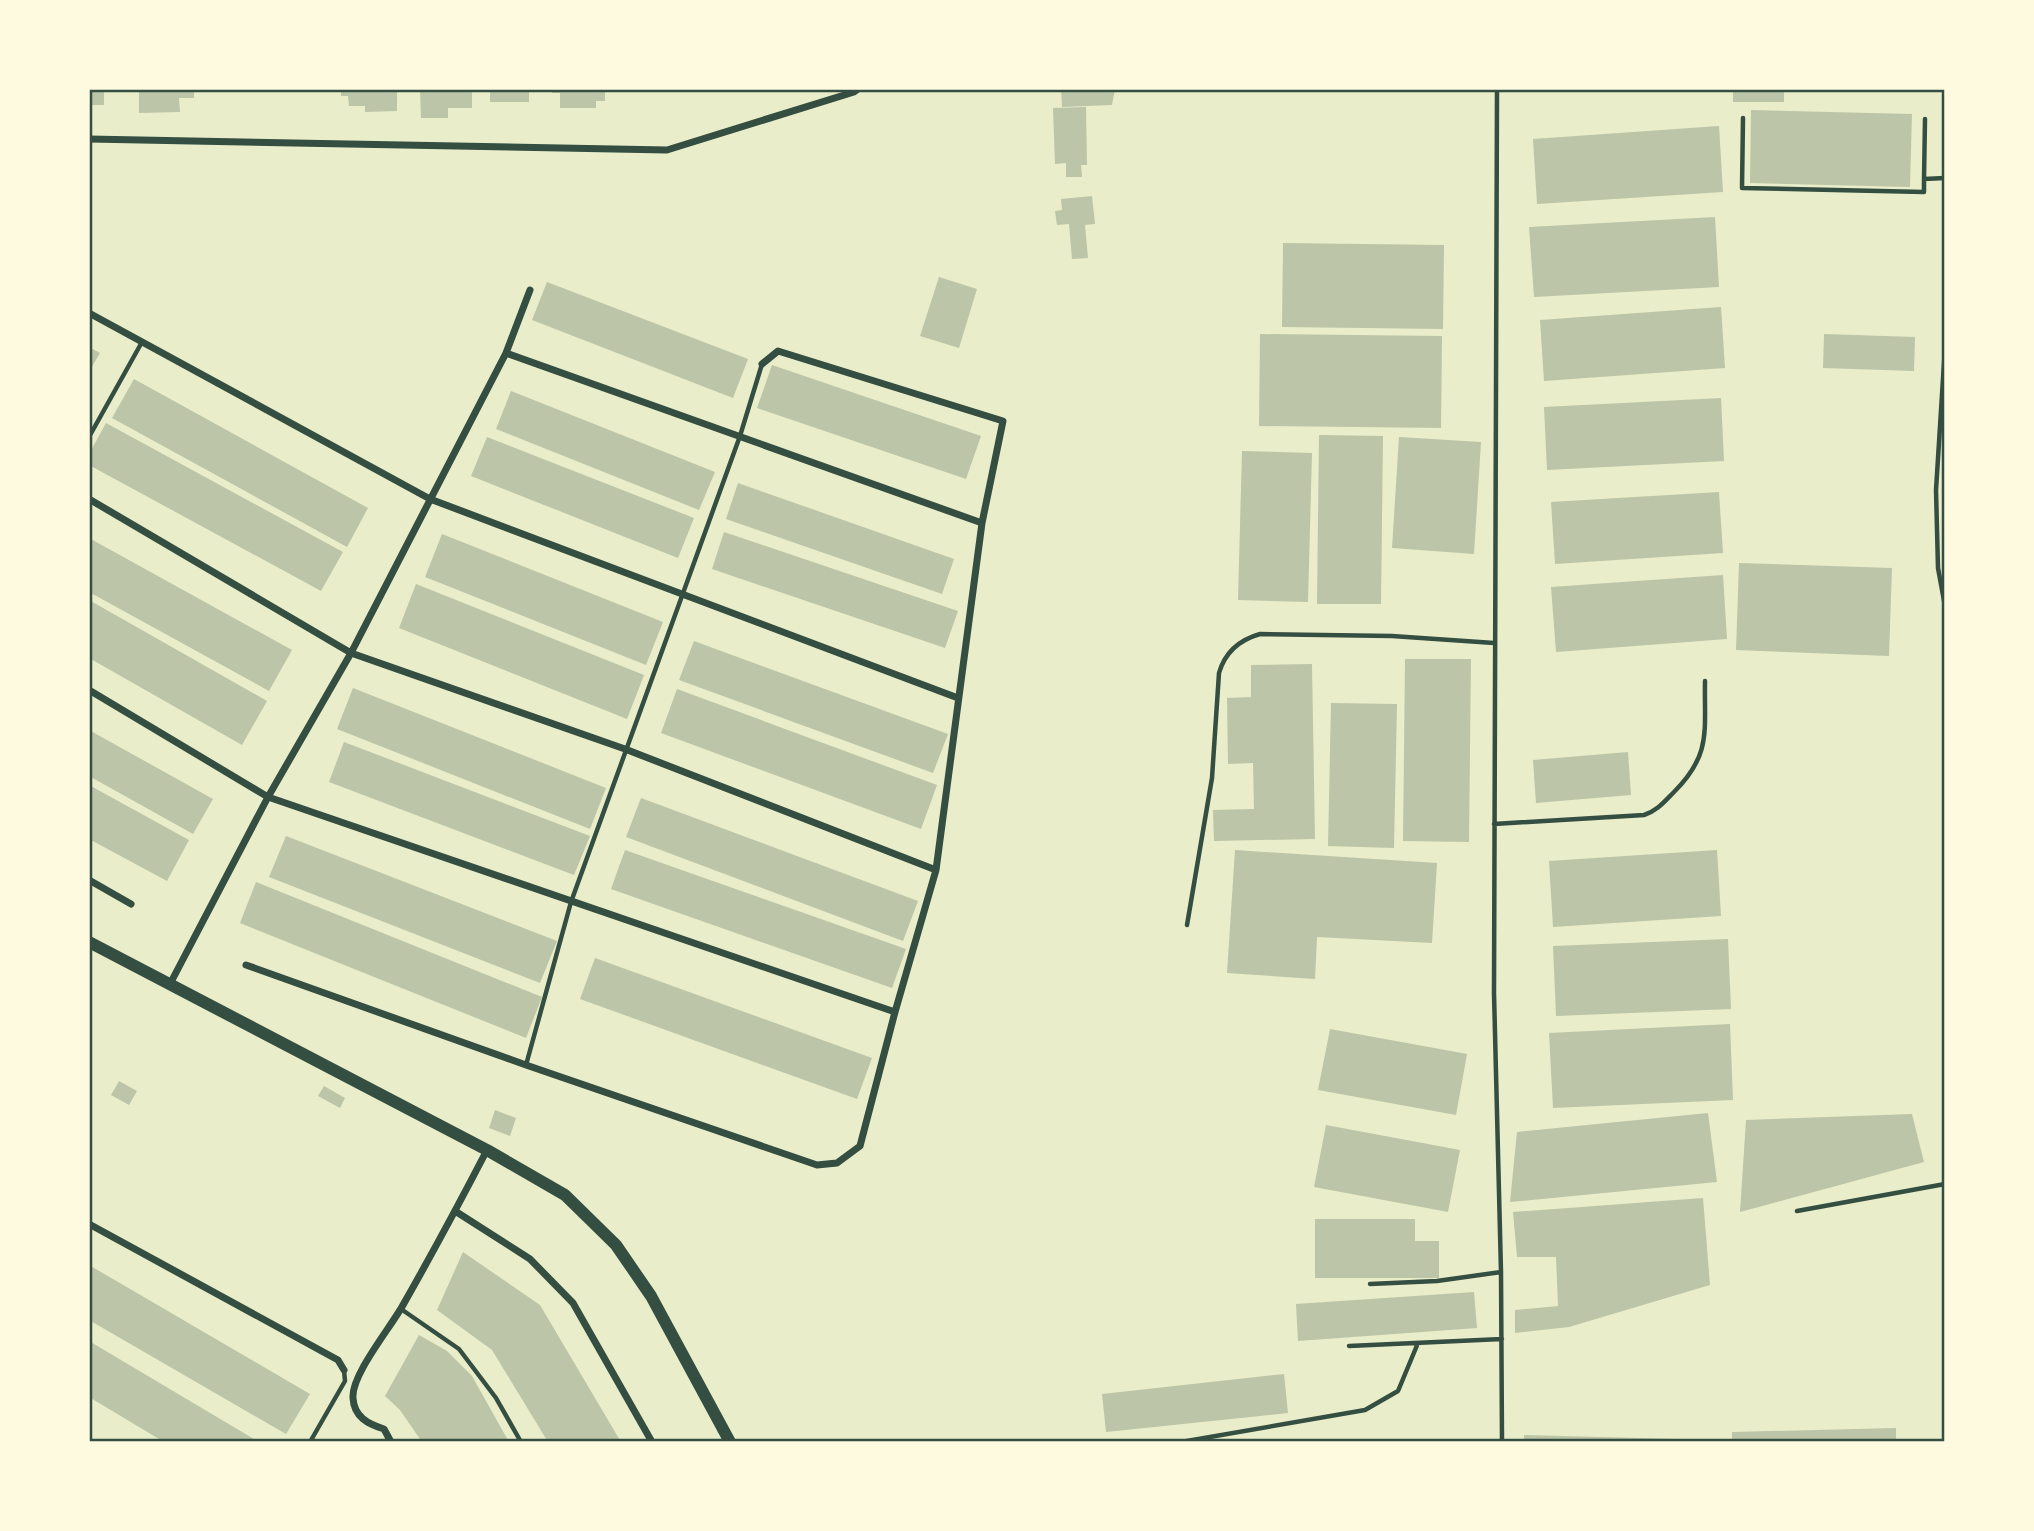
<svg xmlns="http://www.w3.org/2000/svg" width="2034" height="1531" viewBox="0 0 2034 1531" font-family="'Libre Baskerville',serif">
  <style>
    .building { fill: #bcc5a7 }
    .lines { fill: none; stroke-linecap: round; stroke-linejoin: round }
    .service { stroke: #344e41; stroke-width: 4.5 }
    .minor { stroke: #344e41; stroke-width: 7 }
    .tertiary { stroke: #344e41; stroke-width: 12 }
    .neatline { fill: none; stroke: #344e41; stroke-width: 2.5 }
  </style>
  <rect width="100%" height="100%" fill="#e9edc9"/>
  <path class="building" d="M89,89H104V105H89Z
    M139,89H194V98H179L180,112L139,113Z
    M341,89H397V111L365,112V106H349L348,96H341Z
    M420,89H472V108H448V118H421Z
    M490,89H529V102H490Z
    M552,89H605V101H596V108H560V93H552Z
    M1061,89H1115L1112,105L1062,107Z
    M1733,89H1784V102H1733Z
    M1086,107L1087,165H1081L1082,177H1066V163L1055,164L1053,108Z
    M1751,110L1912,114L1910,187L1750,183Z
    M1719,126L1723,192L1537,204L1533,139Z
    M1092,196L1095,224L1085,225L1088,258L1072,259L1069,224L1057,225L1055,211L1062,210L1061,199Z
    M1715,217L1719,287L1534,297L1529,227Z
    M1283,243L1444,245L1443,329L1282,327Z
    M939,277L977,289L959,348L920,336Z
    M547,282L748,359L733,398L532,320Z
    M1721,307L1725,368L1544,381L1540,320Z
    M1260,334L1442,336L1441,428L1259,426Z
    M1824,334L1915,337L1914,371L1823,368Z
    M89,347L100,353L89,372Z
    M772,365L981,436L966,479L757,408Z
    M134,379L368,508L347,547L112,418Z
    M511,391L715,472L699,510L496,429Z
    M1721,398L1724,461L1547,470L1544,407Z
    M106,423L343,552L321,591L89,465V454Z
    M1319,435L1383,436L1381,604H1317Z
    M487,437L694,518L678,558L471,476Z
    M1399,437L1481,442L1474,554L1392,548Z
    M1242,451L1312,453L1308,602L1238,600Z
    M738,483L954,559L942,594L726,519Z
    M1719,492L1723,553L1555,564L1551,502Z
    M724,532L958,611L945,648L712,569Z
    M442,534L663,622L646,665L425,577Z
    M89,538L292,650L269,691L89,592Z
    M1739,563L1892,568L1889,656L1736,650Z
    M1723,575L1727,639L1556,652L1551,587Z
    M416,584L644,675L627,719L399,628Z
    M89,600L267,701L242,745L89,658Z
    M694,641L948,734L933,773L679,680Z
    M1405,659H1471L1469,842L1403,841Z
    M1312,664L1315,839L1214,841L1213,810L1254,809L1253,763L1228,764L1227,698L1251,697V665Z
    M353,688L606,788L590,829L337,729Z
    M677,689L937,785L921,829L661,733Z
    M1331,703L1397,704L1394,848L1328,846Z
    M89,730L213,799L193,834L89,776Z
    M344,742L590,836L574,875L329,782Z
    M1628,752L1631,795L1536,803L1533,760Z
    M89,785L189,840L167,881L89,839Z
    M641,798L918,901L903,941L626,837Z
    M286,836L557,941L540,983L269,877Z
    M625,850L906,949L892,988L611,889Z
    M1235,850L1437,863L1432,943L1317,937L1315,979L1227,973Z
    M1717,850L1721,916L1553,927L1549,861Z
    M256,882L542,997L526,1038L240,923Z
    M1728,939L1731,1009L1556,1016L1553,946Z
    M595,958L872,1058L857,1099L580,999Z
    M1730,1024L1733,1100L1553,1108L1549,1033Z
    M1330,1029L1467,1054L1456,1115L1318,1090Z
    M119,1081L137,1091L129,1105L111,1095Z
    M324,1086L345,1098L340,1108L318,1096Z
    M495,1110L516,1118L510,1136L489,1128Z
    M1708,1113L1717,1182L1510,1202L1517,1132Z
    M1912,1114L1924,1162L1740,1212L1746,1120Z
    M1326,1125L1460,1150L1448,1212L1314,1187Z
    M1703,1198L1710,1285L1569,1327L1515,1333V1310L1558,1306L1556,1257H1517L1513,1212Z
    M1315,1219H1415V1241H1439V1278H1315Z
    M463,1252L540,1305L621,1442H548L492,1350L437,1310Z
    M89,1265L310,1394L286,1434L89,1320Z
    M1474,1292L1477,1328L1298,1341L1296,1304Z
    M419,1335L447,1351L472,1376L509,1442H422L400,1410L385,1396Z
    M89,1341L259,1442H164L89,1397Z
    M1284,1374L1288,1413L1106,1432L1102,1394Z
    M1896,1428V1442H1732V1432Z
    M1524,1435L1678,1439V1442H1524Z"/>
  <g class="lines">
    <path class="service" d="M1497,89L1494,993L1501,1272L1502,1442
      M1743,118L1742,188L1924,192V179L1945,178
      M1924,179L1925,119
      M1945,347L1936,490L1938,568L1945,606
      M89,437L142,342
      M1494,824L1644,815C1657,811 1664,802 1674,792C1712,754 1704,731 1705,681
      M1187,925L1212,778L1219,673C1225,652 1239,640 1260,634L1392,636L1494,643
      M526,1065L571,902L740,436L762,364
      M1797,1211L1945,1184
      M1370,1284L1437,1281L1501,1272
      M401,1309L459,1349L496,1398L521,1442
      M1349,1346L1502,1339
      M310,1442L345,1381L344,1370
      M1181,1442L1365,1410L1398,1391L1418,1343"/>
    <path class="minor" d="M89,139L667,150L854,92L858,89
      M89,313L430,499L958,698
      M506,353L982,523
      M89,499L351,653L625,749L936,870
      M89,690L268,797L895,1012
      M89,880L131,904
      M246,965L526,1065L817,1165L837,1163L860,1146L895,1012L936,870L982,523L1003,421L778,351L762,364
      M170,984L268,797L351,653L506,353L530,290
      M455,1211L530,1259L573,1303L652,1442
      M89,1224L338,1360L344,1370
      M391,1442L384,1429C368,1424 354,1417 353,1398C351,1375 391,1327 403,1305C432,1254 460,1202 487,1150"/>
    <path class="tertiary" d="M89,942L487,1150L565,1195L616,1245L651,1296L730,1442"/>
  </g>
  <rect width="2034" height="1531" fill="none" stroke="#fefae0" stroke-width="182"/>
  <rect x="91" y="91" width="1852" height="1349" class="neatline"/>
</svg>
